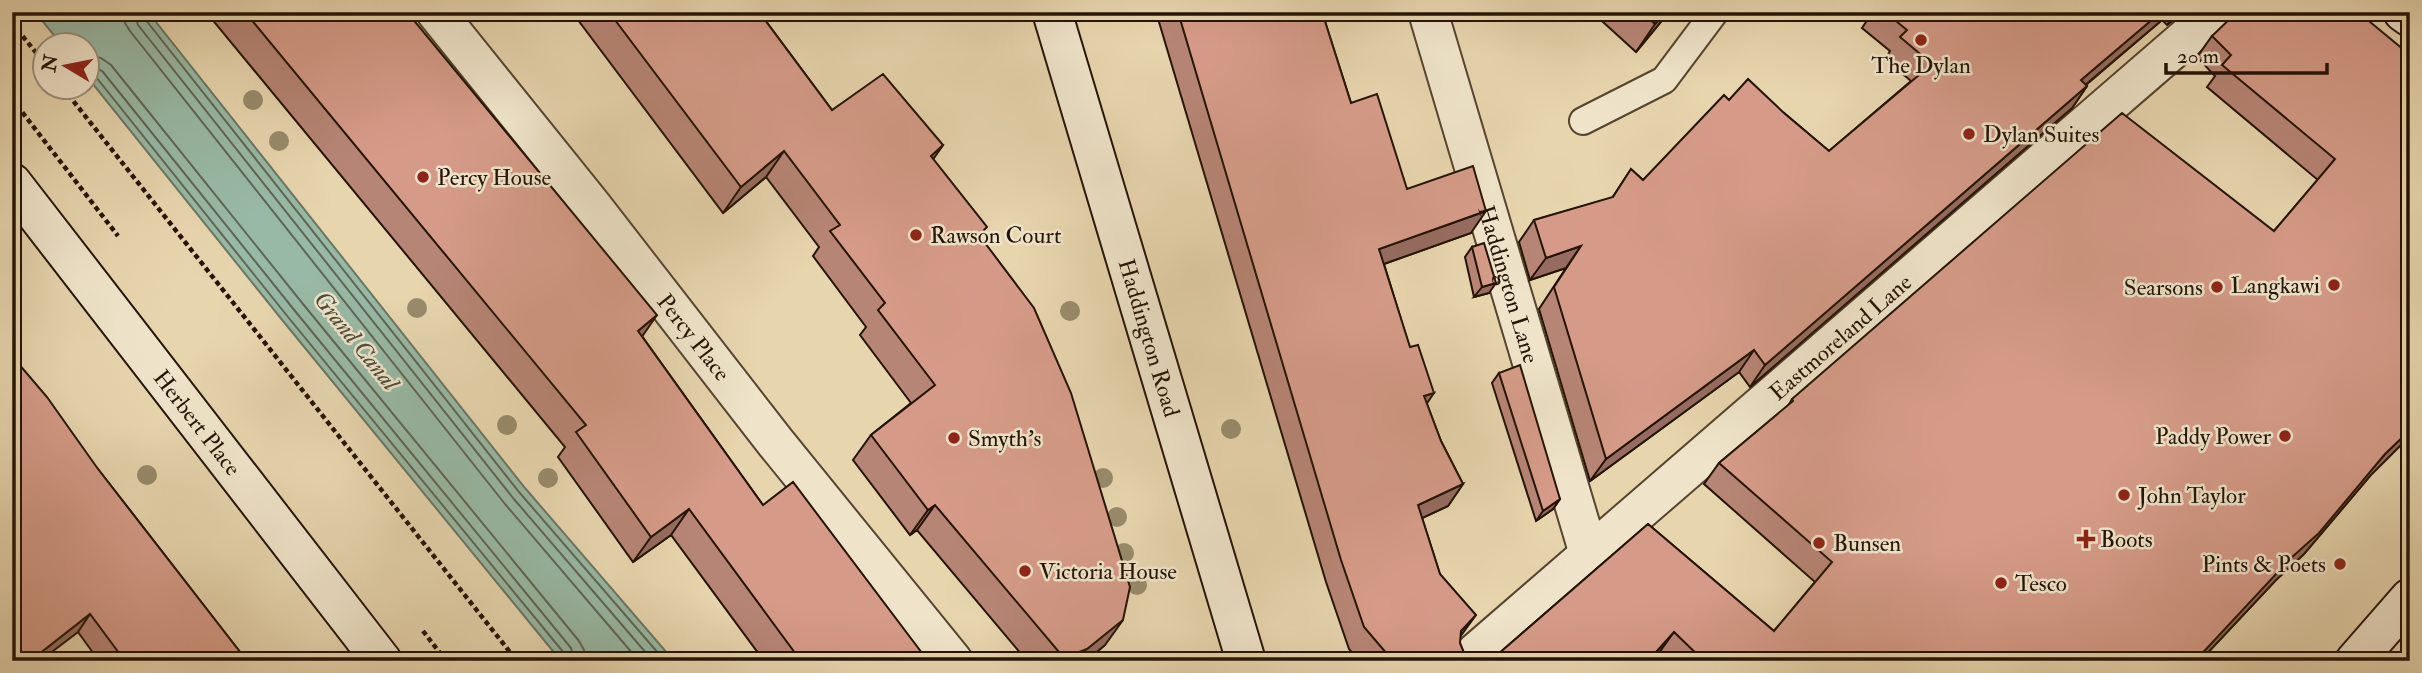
<svg xmlns="http://www.w3.org/2000/svg" width="2422" height="673" viewBox="0 0 2422 673" font-family="'IM FELL Double Pica',serif">
  <style>
    .water { fill: #98b9a5; stroke: #6a7765; stroke-width: 2 }
    .lines { fill: none; stroke-linecap: round; stroke-linejoin: round }
    .shore { stroke: #5e6655; stroke-width: 2 }
    .lane-casing { stroke: #55442f; stroke-width: 30 }
    .street-casing { stroke: #55442f; stroke-width: 42 }
    .secondary-casing { stroke: #241305; stroke-width: 42 }
    .path { stroke: #241305; stroke-width: 4.5; stroke-dasharray: 5 3.5; stroke-linecap: butt }
    .lane { stroke: #efe4ca; stroke-width: 26 }
    .street { stroke: #efe4ca; stroke-width: 38 }
    .secondary { stroke: #efe4ca; stroke-width: 38 }
    .tree { fill: #988b6b }
    .wall { fill: #b78575; stroke: #241305; stroke-width: 2 }
    .shaded-wall { fill: #956c5f; stroke: #241305; stroke-width: 2 }
    .building { fill: #d59b88; stroke: #241305; stroke-width: 2 }
    .poi-dot { fill: #8f2418; stroke: #efe4ca; stroke-width: 2.5 }
    .labels { text-anchor: middle; dominant-baseline: central; stroke-width: 5; stroke-linejoin: round; paint-order: stroke }
    .poi-label { font-size: 23px; fill: #241305; stroke: #efe4ca; text-anchor: start }
    .street-label { font-size: 23px; fill: #241305; stroke: #efe4ca }
    .water-label { font-size: 24px; font-style: italic; fill: #4d4d3d; stroke: #efe4ca }
  </style>
  <rect width="100%" height="100%" fill="#e7d5ae"/>
  <filter id="stains"><feTurbulence type="fractalNoise" baseFrequency=".00286" numOctaves="4"/><feColorMatrix values="0 0 0 0 .2 0 0 0 0 .09 0 0 0 0 .02 0 0 0 .5 -.17"/></filter>
  <radialGradient id="worn" r=".72"><stop offset=".6" stop-color="#630" stop-opacity="0"/><stop offset="1" stop-color="#630" stop-opacity=".3"/></radialGradient>
  <path class="water" d="M35,12H148L525,488L674,661H561L283,321L88,78V46L62,45Z"/>
  <g class="lines">
    <path class="shore" d="M124,12L125,23L130,31L505,504L639,661
      M134,12L138,25L513,498L653,661
      M143,12L145,19L519,492L665,661
      M88,55L101,58L111,65L303,304L579,641L584,650L586,661
      M88,65L95,66L103,72L295,311L571,648L575,661
      M88,74L96,77L288,317L564,653L566,661"/>
    <defs>
      <path id="lane" d="M1583,121L1664,80L1715,12"/>
      <g id="street">
        <path id="s1" d="M436,12L592,206L776,443L953,661"/>
        <path id="s2" d="M1428,12L1589,554"/>
        <path id="s3" d="M1466,661L2216,12"/>
      </g>
      <g id="secondary">
        <path id="s4" d="M1052,12L1246,661"/>
        <path d="M2403,12L2410,17"/>
        <path id="s5" d="M12,183L382,661"/>
        <path d="M2355,661L2410,598"/>
      </g>
    </defs>
    <use href="#lane" class="lane-casing"/>
    <use href="#street" class="street-casing"/>
    <use href="#secondary" class="secondary-casing"/>
    <path class="path" d="M12,23L46,65
      M63,88L517,661
      M12,99L118,236
      M423,631L446,661"/>
    <use href="#lane" class="lane"/>
    <use href="#street" class="street"/>
    <use href="#secondary" class="secondary"/>
  </g>
  <g class="tree">
    <circle cx="253" cy="100" r="10"/>
    <circle cx="279" cy="141" r="10"/>
    <circle cx="417" cy="308" r="10"/>
    <circle cx="1070" cy="311" r="10"/>
    <circle cx="507" cy="425" r="10"/>
    <circle cx="1231" cy="429" r="10"/>
    <circle cx="147" cy="475" r="10"/>
    <circle cx="548" cy="478" r="10"/>
    <circle cx="1103" cy="478" r="10"/>
    <circle cx="1117" cy="517" r="10"/>
    <circle cx="1124" cy="553" r="10"/>
    <circle cx="1137" cy="585" r="10"/>
  </g>
  <path class="wall" d="M206,12H407L642,336L763,505L928,661H764L671,535L633,562L558,457L565,447Z
    M572,12H759L832,110L943,145L933,159L981,236L1105,645L1086,661H1027L917,530L910,535L853,460L871,435L911,403L860,335L866,327L813,256L819,247L766,177L723,213Z
    M1156,12H1322L1351,103L1407,189L1471,233L1384,264L1427,404L1441,441L1463,484L1448,506L1422,518L1460,637V643L1464,653L1473,660L1485,661H1359L1349,649L1326,582Z
    M1592,12H1669L1636,52Z
    M1866,12H2183L2167,25L2162,20L2086,85L2087,86L2072,108L1750,387L1739,372L1590,481L1539,309L1566,268L1530,280L1519,242L1534,220L1612,198L1631,169L1643,180L1729,100L1784,113L1829,151L1911,81L1885,59L1890,51L1862,28L1870,16Z
    M2358,12L2370,476L2304,554L2276,580L2200,661H1667L1659,653L1652,661H1485L1496,656L1648,524L1774,631L1815,582L1704,484L1719,463L1788,406L1792,399L2274,231L2318,180L2207,87L2215,76L2197,57L2212,36Z
    M1472,247L1489,293L1474,297L1465,257Z
    M1499,373L1560,499L1553,509L1536,521L1492,383Z
    M98,469L247,661H99L78,632Z"/>
  <path class="shaded-wall" d="M1665,12H1669L1636,52L1655,24Z
    M2161,12H2168L2162,20L2065,102L2081,80Z
    M2176,12H2183L2167,25Z
    M2087,86L2072,108L1750,387L1765,365Z
    M943,145L925,171L931,156Z
    M784,151L766,177L723,213L741,187Z
    M1486,211L1471,233L1364,271L1379,249Z
    M1581,246L1566,268L1530,280L1546,258Z
    M1496,283L1489,293L1474,297L1482,287Z
    M657,315L639,341L638,331Z
    M1754,350L1739,372L1590,481L1606,459Z
    M1434,393L1419,415L1424,396Z
    M2410,430V436L2370,476L2304,554L2276,580L2200,661H2195L2385,454Z
    M1463,484L1448,506L1403,527L1418,505Z
    M1560,499L1553,509L1536,521L1543,511Z
    M935,505L917,530L910,535L928,510Z
    M689,509L671,535L633,562L651,537Z
    M90,614L78,632L40,661H30Z
    M1476,615L1460,637L1461,631Z
    M1123,620L1105,645L1086,661H1062L1064,658Z
    M1674,632L1659,653L1652,661H1648Z"/>
  <path class="building" d="M245,12H407L657,315L638,331L763,505L793,482L928,661H801L689,509L651,537L576,432L586,425Z
    M609,12H759L832,110L883,74L943,145L931,156L987,227L979,235L1034,308L1071,393L1130,587L1123,620L1087,649L1064,658L935,505L928,510L871,435L935,385L878,310L885,303L830,231L840,225L784,151L741,187Z
    M1178,12H1322L1351,103L1377,94L1407,189L1473,166L1486,211L1379,249L1410,347L1418,345L1434,393L1424,396L1441,441L1463,484L1418,505L1440,574L1476,615L1461,631L1460,643L1464,653L1473,660L1485,661H1393L1364,627L1341,560Z
    M1642,12H1665L1655,24Z
    M1885,12H2161L2081,80L2087,86L1765,365L1754,350L1606,459L1554,287L1581,246L1546,258L1534,220L1613,197L1631,169L1643,180L1724,95L1729,100L1748,79L1784,113L1829,151L1932,64L1900,37L1907,30Z
    M2237,12H2358L2410,55V430L2385,454L2319,533L2291,558L2195,661H1704L1674,632L1648,661H1485L1496,656L1648,524L1774,631L1832,562L1719,463L1793,401L1792,399L2122,113L2274,231L2335,159L2222,65L2231,55L2212,36Z
    M1484,243L1496,283L1482,287L1472,247Z
    M12,356L47,397L98,469L247,661H125L90,614L30,661H12Z
    M1520,365L1560,499L1543,511L1499,373Z"/>
  <g class="poi-dot">
    <circle cx="1921" cy="40" r="7"/>
    <circle cx="1969" cy="134" r="7"/>
    <circle cx="423" cy="177" r="7"/>
    <circle cx="916" cy="235" r="7"/>
    <circle cx="2334" cy="285" r="7"/>
    <circle cx="2217" cy="287" r="7"/>
    <circle cx="2285" cy="436" r="7"/>
    <circle cx="954" cy="438" r="7"/>
    <circle cx="2124" cy="495" r="7"/>
    <path d="M2082.5 528.5h7v7h7v7h-7v7h-7v-7h-7v-7h7z"/>
    <circle cx="1819" cy="543" r="7"/>
    <circle cx="2340" cy="564" r="7"/>
    <circle cx="1025" cy="571" r="7"/>
    <circle cx="2001" cy="583" r="7"/>
  </g>
  <g class="labels">
    <g class="poi-label">
      <text x="1921" y="65" text-anchor="middle">The Dylan</text>
      <text x="1983" y="134">Dylan Suites</text>
      <text x="437" y="177">Percy House</text>
      <text x="930" y="235">Rawson Court</text>
      <text x="2320" y="285" text-anchor="end">Langkawi</text>
      <text x="2203" y="287" text-anchor="end">Searsons</text>
      <text x="2271" y="436" text-anchor="end">Paddy Power</text>
      <text x="968" y="438">Smyth’s</text>
      <text x="2138" y="495">John Taylor</text>
      <text x="2100" y="539">Boots</text>
      <text x="1833" y="543">Bunsen</text>
      <text x="2326" y="564" text-anchor="end">Pints &amp; Poets</text>
      <text x="1039" y="571">Victoria House</text>
      <text x="2015" y="583">Tesco</text>
    </g>
    <g class="street-label">
      <text stroke="none"><textPath href="#s2" startOffset="284">Haddington Lane</textPath></text>
      <text stroke="none"><textPath href="#s4" startOffset="340">Haddington Road</textPath></text>
      <text stroke="none"><textPath href="#s3" startOffset="495">Eastmoreland Lane</textPath></text>
      <text stroke="none"><textPath href="#s1" startOffset="415">Percy Place</textPath></text>
      <text stroke="none"><textPath href="#s5" startOffset="303">Herbert Place</textPath></text>
    </g>
    <g class="water-label">
      <text transform="translate(356 341) rotate(51)">Grand Canal</text>
    </g>
  </g>
  <rect width="2422" height="673" fill="none" stroke="#e7d5ae" stroke-width="42"/>
  <rect x="14" y="14" width="2394" height="645" fill="none" stroke="#241305" stroke-width="3.5"/>
  <rect x="21" y="21" width="2380" height="631" fill="none" stroke="#241305" stroke-width="2"/>
  <g transform="translate(66 66) rotate(280)"><circle r="33" fill="#efe4ca" stroke="#9e907b" stroke-width="2"/>
  <path d="M0-5L12 26L0 18L-12 26Z" fill="#8f2418"/>
  <text y="-10" font-size="19" font-weight="bold" text-anchor="middle" fill="#241305">N</text>
  </g>
  <path d="M2166 63v10h161v-10" fill="none" stroke="#241305" stroke-width="3.5"/>
  <text x="2177" y="63" font-size="21" fill="#241305" stroke="#efe4ca" stroke-width="5" paint-order="stroke">20 m</text>
  <rect width="100%" height="100%" filter="url(#stains)"/>
  <rect width="100%" height="100%" fill="url(#worn)"/>
</svg>
